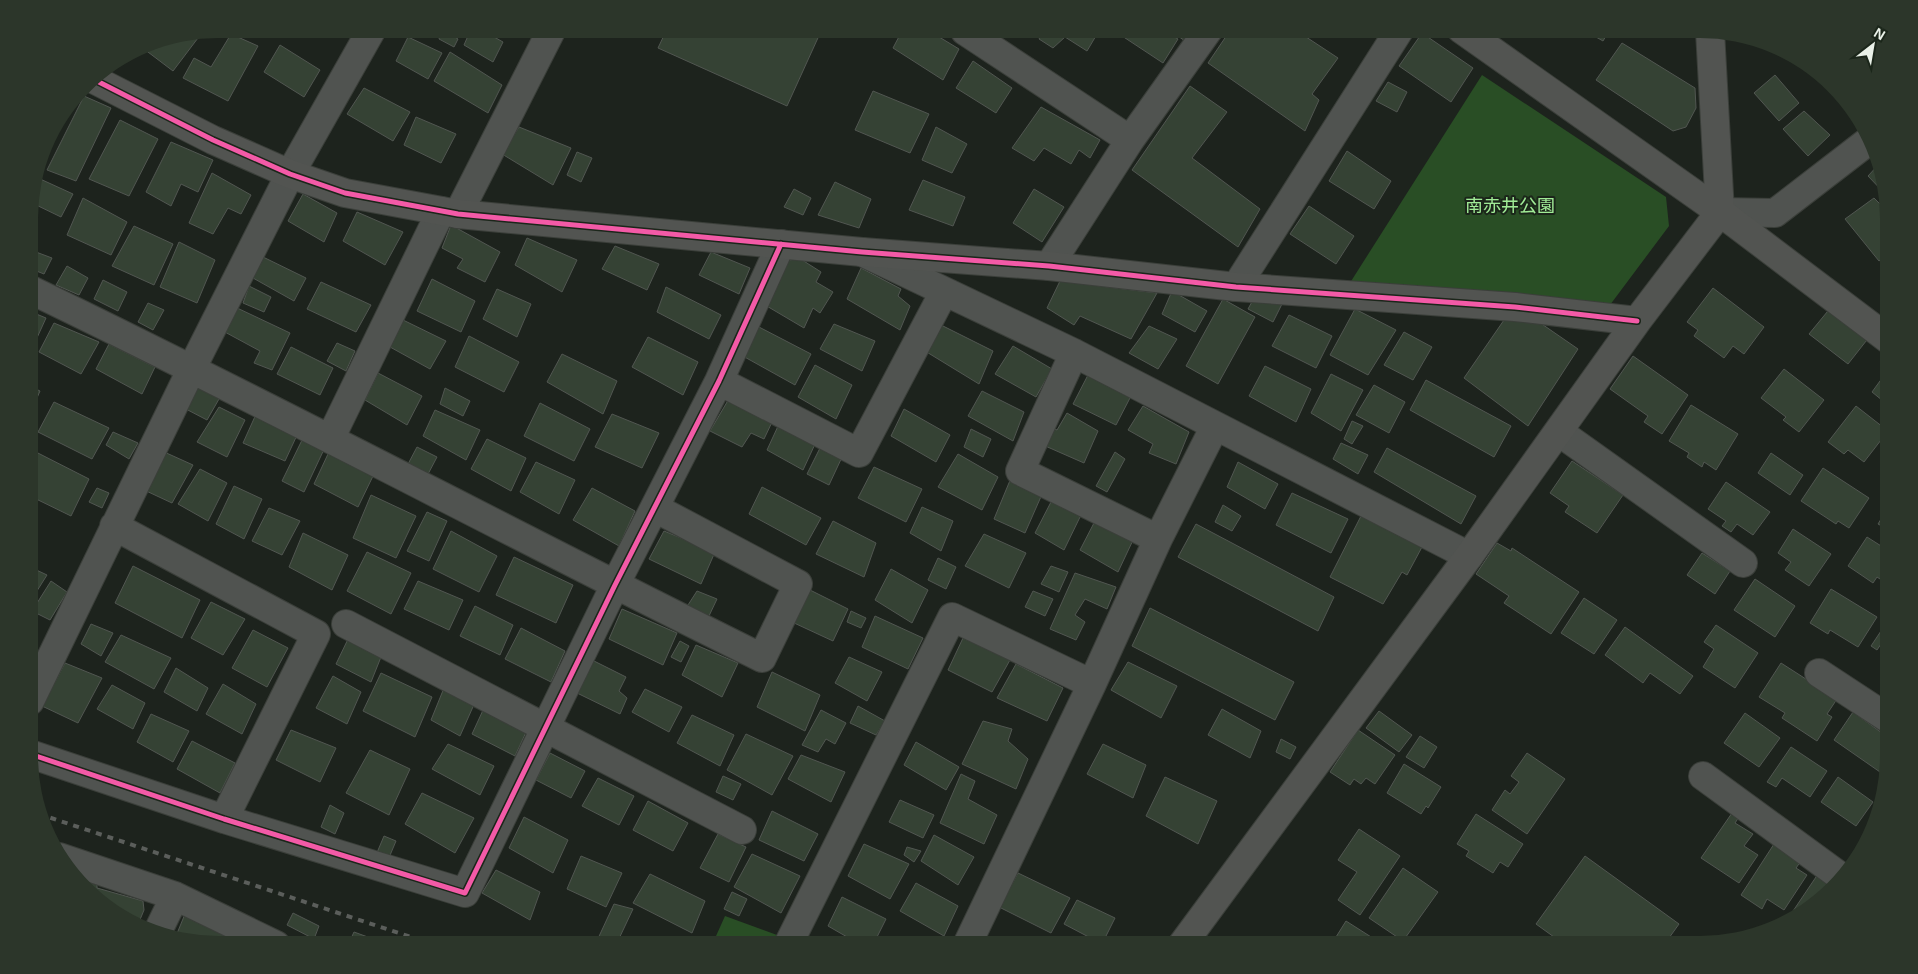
<svg xmlns="http://www.w3.org/2000/svg" width="1918" height="974" viewBox="0 0 1918 974" font-family="Arial,'Noto Sans JP',sans-serif">
  <style>
    .green { fill: #294e25 }
    .building { fill: #354234; stroke: #515651 }
    .lines { fill: none; stroke-linecap: round; stroke-linejoin: round }
    .street-casing { stroke: #3b3f3a; stroke-width: 30 }
    .secondary-casing { stroke: #3b3f3a; stroke-width: 30 }
    .street { stroke: #505350; stroke-width: 28 }
    .secondary { stroke: #525451; stroke-width: 28 }
    .rail { stroke: #5b5e5b; stroke-width: 4; stroke-dasharray: 6 6; stroke-linecap: butt }
    .cycleway-casing { stroke: #1b261a; stroke-width: 8 }
    .cycleway { stroke: #f35aa7; stroke-width: 5 }
    .labels { text-anchor: middle; dominant-baseline: central; stroke-width: 4; stroke-linejoin: round; paint-order: stroke }
    .park-label { font-size: 18px; fill: #a0eb96; stroke: #1b261a }
  </style>
  <rect width="100%" height="100%" fill="#1d231d"/>
  <path class="green" d="M1482,75L1666,197L1669,226L1607,309L1348,286Z
    M725,916L777,935L773,945H712Z"/>
  <path class="building" d="M409,29H420L418,34Z
    M442,29L458,39L454,47L439,39Z
    M471,29H480L503,42L493,62L464,45Z
    M667,29H822L787,106L658,48Z
    M903,29H926L959,49L943,80L893,48Z
    M1045,29H1100L1087,51L1065,37L1053,48L1039,39Z
    M1160,29L1178,39L1163,63L1113,30Z
    M1168,29H1192L1185,41Z
    M1231,29H1294L1338,58L1312,94L1319,100L1305,131L1208,63Z
    M1544,29H1559L1555,35Z
    M1582,29H1610L1603,41Z
    M198,33L201,34L173,71L140,46L145,43Z
    M1422,33L1473,68L1451,102L1399,66Z
    M231,34L258,46L228,101L183,78L194,58L211,67Z
    M408,37L442,53L428,79L396,61Z
    M1622,43L1695,88L1696,108L1686,127L1673,131L1596,80Z
    M280,45L320,70L304,97L264,72Z
    M450,52L502,85L488,113L434,81Z
    M973,61L1012,88L996,113L956,88Z
    M1775,75L1799,103L1779,121L1754,93Z
    M1388,82L1407,92L1397,112L1376,101Z
    M1190,86L1227,112L1192,158L1260,209L1238,247L1132,170Z
    M364,88L410,112L393,141L347,114Z
    M873,91L929,114L910,153L855,130Z
    M84,96L111,108L76,181L47,170Z
    M1041,107L1100,140L1090,158L1079,150L1071,164L1044,148L1034,161L1012,148Z
    M1804,111L1830,135L1808,156L1783,129Z
    M416,117L456,134L441,163L404,145Z
    M120,120L158,139L129,196L89,179Z
    M519,127L571,148L553,185L502,154Z
    M936,127L967,144L952,173L922,160Z
    M171,142L213,160L198,192L181,184L171,206L146,192Z
    M1347,151L1391,181L1374,209L1329,181Z
    M577,152L592,158L581,182L567,175Z
    M1880,163L1888,193V197L1868,176Z
    M212,173L251,195L241,214L228,208L213,234L189,223Z
    M38,178L73,194L61,217L30,202Z
    M923,180L965,197L953,226L909,210Z
    M835,182L871,199L859,228L818,215Z
    M794,189L811,198L803,215L784,207Z
    M1034,189L1064,207L1042,242L1013,223Z
    M303,194L337,213L324,242L288,221Z
    M83,198L127,222L111,255L67,235Z
    M1874,198L1888,212V254L1879,261L1845,219Z
    M1309,206L1354,236L1336,264L1290,234Z
    M357,212L403,232L385,265L343,241Z
    M451,225L500,252L485,282L457,268L463,259L442,248Z
    M134,226L173,244L154,285L112,266Z
    M527,238L577,260L562,292L515,265Z
    M179,242L215,260L197,303L160,287Z
    M615,246L659,264L647,290L602,269Z
    M36,252L52,258L44,274L29,268V262Z
    M711,252L750,268L739,294L699,275Z
    M263,257L306,278L294,301L253,278Z
    M799,258L821,272L816,282L833,292L820,313L813,308L804,328L765,305L781,262Z
    M67,266L88,278L79,295L56,285Z
    M861,268L901,289L898,296L910,306L900,330L847,299Z
    M432,279L475,301L461,332L417,311Z
    M103,280L127,292L118,311L94,299Z
    M1060,281L1157,293L1131,339L1080,316L1074,325L1047,308Z
    M321,282L371,305L356,332L307,309Z
    M249,286L271,297L264,312L243,303Z
    M666,287L721,315L709,339L657,312Z
    M1713,288L1764,327L1744,354L1733,346L1724,358L1694,336L1698,330L1687,322Z
    M497,289L531,304L517,337L483,319Z
    M1172,291L1207,311L1195,332L1162,314Z
    M1254,298L1282,304L1273,322L1248,309Z
    M1223,299L1255,317L1218,384L1186,366Z
    M148,303L164,310L153,330L138,322Z
    M1832,306L1870,336L1848,364L1809,334Z
    M235,307L290,333L272,370L254,363L260,351L223,331Z
    M1355,309L1396,330L1368,375L1330,355Z
    M29,311L46,318L31,351L29,350Z
    M1289,315L1332,336L1316,368L1272,346Z
    M403,320L446,341L430,369L390,347Z
    M1504,320H1536L1578,349L1528,426L1464,378Z
    M54,323L99,342L81,374L39,352Z
    M834,324L875,341L862,371L820,349Z
    M941,325L993,351L979,384L925,351Z
    M757,326L811,354L795,385L741,355Z
    M1149,326L1177,339L1158,369L1129,353Z
    M1404,332L1432,347L1413,380L1384,365Z
    M469,336L519,362L504,392L455,367Z
    M648,337L698,362L683,395L632,367Z
    M337,343L355,351L346,371L327,361Z
    M109,344L155,367L142,394L96,369Z
    M1013,346L1052,369L1036,397L995,374Z
    M291,347L333,368L320,395L277,374Z
    M562,354L617,381L603,414L547,382Z
    M1633,356L1688,395L1662,434L1644,422L1648,416L1610,389Z
    M815,365L852,385L836,419L798,397Z
    M1265,366L1311,389L1296,422L1249,396Z
    M1784,369L1824,400L1799,432L1783,420L1786,417L1761,398Z
    M1888,370V405L1872,392Z
    M378,373L422,396L407,425L365,400Z
    M1331,374L1363,390L1341,431L1311,413Z
    M1088,375L1131,396L1116,425L1073,404Z
    M199,380L223,392L207,420L184,408Z
    M1426,380L1511,426L1494,457L1410,410Z
    M1374,385L1405,402L1389,433L1356,415Z
    M30,386L40,391L30,414Z
    M445,388L470,401L463,416L440,404Z
    M982,391L1024,412L1013,441L968,416Z
    M730,397L773,420L764,439L751,433L742,447L710,431Z
    M54,402L109,428L92,459L38,432Z
    M540,403L590,429L574,461L524,436Z
    M1691,405L1738,434L1716,470L1704,462L1702,467L1687,457L1689,453L1669,441Z
    M1143,406L1189,432L1176,464L1149,453L1153,444L1128,430Z
    M1856,406L1888,431L1864,462L1848,450L1844,454L1828,442Z
    M219,407L245,420L227,457L197,442Z
    M904,409L950,435L936,462L891,436Z
    M435,410L480,430L466,460L423,436Z
    M257,412L298,433L285,461L243,443Z
    M1067,413L1098,431L1084,463L1043,445L1050,427L1057,430Z
    M612,414L659,433L642,468L595,447Z
    M1352,421L1363,426L1352,444L1344,439Z
    M779,424L816,442L803,470L767,450Z
    M971,429L991,439L983,457L964,447Z
    M113,432L138,443L129,459L106,445Z
    M304,436L327,443L304,492L282,481Z
    M487,439L526,458L511,491L471,469Z
    M1341,443L1368,455L1358,474L1333,459Z
    M821,446L843,455L829,485L807,474Z
    M417,447L437,457L427,476L407,466Z
    M1387,448L1476,496L1461,524L1374,472Z
    M30,449L89,479L71,516L30,496Z
    M162,451L193,465L172,503L142,489Z
    M1115,452L1125,459L1107,492L1096,486Z
    M1771,453L1803,475L1790,495L1758,473Z
    M328,454L374,474L358,507L314,484Z
    M958,454L998,477L982,510L938,487Z
    M1572,461L1623,495L1597,533L1565,512L1569,506L1550,493Z
    M536,462L575,480L559,514L520,492Z
    M1238,462L1278,484L1265,509L1227,487Z
    M874,467L922,489L906,522L858,498Z
    M1823,468L1869,498L1849,528L1838,521L1836,524L1801,501Z
    M200,469L227,483L208,521L178,504Z
    M1011,478L1043,492L1025,533L994,519Z
    M1726,482L1770,512L1753,535L1737,524L1731,532L1722,526L1726,521L1708,509Z
    M234,486L262,499L244,539L216,524Z
    M762,487L821,518L806,545L749,514Z
    M97,488L109,493L102,508L89,502Z
    M592,488L635,511L619,546L573,520Z
    M1292,493L1348,519L1331,553L1276,525Z
    M371,495L416,516L396,558L353,538Z
    M1051,502L1081,515L1064,550L1035,533Z
    M1223,505L1241,516L1232,531L1215,522Z
    M1889,506V530L1878,524Z
    M922,507L953,521L941,551L910,533Z
    M269,508L300,521L282,555L252,541Z
    M427,512L447,521L429,561L407,551Z
    M1361,516L1422,547L1407,575L1402,572L1383,604L1330,577Z
    M833,521L876,543L864,577L816,554Z
    M1095,521L1134,538L1118,572L1080,550Z
    M1196,524L1334,597L1318,631L1178,557Z
    M1793,529L1831,554L1809,586L1785,570L1791,562L1778,553Z
    M451,531L497,556L479,592L433,569Z
    M664,531L715,552L701,584L649,559Z
    M303,533L348,555L332,590L289,567Z
    M984,534L1026,553L1009,588L965,566Z
    M1867,537L1889,551V585L1877,577L1873,583L1848,566Z
    M1497,543L1511,551L1512,548L1579,592L1551,634L1504,603L1509,596L1476,574Z
    M367,552L411,573L391,614L347,591Z
    M1702,553L1730,571L1715,594L1687,575Z
    M514,557L573,585L556,623L496,595Z
    M938,558L956,567L946,589L928,580Z
    M133,566L200,600L182,638L115,603Z
    M1051,566L1068,572L1059,592L1041,584Z
    M30,567L47,575L30,602Z
    M891,569L928,590L912,623L875,600Z
    M1075,573L1116,587L1107,609L1085,599L1075,615L1085,622L1076,640L1050,629Z
    M1755,579L1795,606L1775,637L1734,610Z
    M51,581L67,592L50,620L32,611Z
    M418,581L463,600L449,630L404,609Z
    M806,588L848,609L833,641L792,622Z
    M1831,589L1877,617L1858,647L1830,630L1828,634L1810,623Z
    M697,591L717,599L708,618L688,605Z
    M1033,591L1053,599L1045,616L1025,607Z
    M1584,598L1617,620L1594,654L1561,633Z
    M211,602L245,619L223,655L191,638Z
    M475,606L513,625L500,655L460,636Z
    M1150,608L1294,682L1275,720L1132,646Z
    M622,609L677,633L663,665L609,639Z
    M851,611L866,618L861,628L847,622Z
    M875,616L923,638L908,669L862,647Z
    M1889,620V634L1882,630Z
    M91,624L113,633L101,656L81,644Z
    M1716,625L1758,653L1735,688L1703,667L1714,649L1704,642Z
    M1625,627L1693,676L1680,694L1650,673L1643,683L1605,655Z
    M521,628L565,651L551,682L505,659Z
    M253,630L288,648L267,687L232,668Z
    M1881,631L1887,635L1877,650L1871,646Z
    M121,635L171,658L154,689L105,662Z
    M350,635L383,652L371,682L336,664Z
    M963,638L1010,660L992,692L948,670Z
    M680,641L689,646L681,662L671,657Z
    M696,645L738,663L722,697L682,675Z
    M849,657L882,672L867,701L835,683Z
    M594,661L626,677L619,691L627,698L620,714L575,692Z
    M1128,662L1177,686L1161,718L1111,690Z
    M65,663L102,678L78,723L42,706Z
    M1781,663L1837,699L1827,714L1832,717L1817,741L1782,718L1785,713L1759,697Z
    M1016,664L1063,688L1047,721L997,698Z
    M176,668L208,688L197,711L164,692Z
    M772,672L820,695L805,731L757,707Z
    M381,673L432,697L415,737L363,711Z
    M333,676L361,692L347,724L316,708Z
    M223,684L256,704L242,734L206,714Z
    M112,685L145,703L133,729L97,709Z
    M444,688L476,700L460,736L431,720Z
    M645,689L682,707L669,732L632,712Z
    M858,706L885,721L876,735L850,723Z
    M484,708L528,728L515,756L472,734Z
    M1222,709L1261,731L1250,758L1208,735Z
    M821,710L846,723L835,744L826,739L818,752L802,745Z
    M1379,711L1412,735L1399,752L1366,728Z
    M1853,712L1889,738V759L1880,772L1834,740Z
    M1745,713L1780,738L1759,767L1724,743Z
    M151,714L189,731L173,762L137,742Z
    M692,715L734,735L720,766L677,743Z
    M983,721L1012,729L1008,741L1028,759L1016,789L962,764Z
    M291,730L336,748L320,782L276,760Z
    M1358,730L1395,755L1375,784L1366,778L1361,784L1354,779L1350,785L1330,772Z
    M746,734L793,756L772,795L727,770Z
    M1420,736L1437,747L1424,768L1406,757Z
    M1281,739L1296,747L1290,759L1276,752Z
    M192,741L235,763L220,793L177,769Z
    M916,742L959,767L946,790L904,765Z
    M448,744L494,766L480,795L432,769Z
    M1103,744L1146,765L1133,798L1087,774Z
    M1791,747L1827,771L1810,797L1782,778L1776,787L1767,782Z
    M370,750L410,769L389,815L346,793Z
    M550,753L585,771L571,798L536,780Z
    M1527,753L1565,779L1527,834L1492,810L1505,790L1510,794L1519,782L1511,776Z
    M801,755L845,772L831,802L788,779Z
    M1404,764L1441,787L1428,808L1426,806L1421,814L1387,793Z
    M961,774L975,781L968,799L997,815L984,844L940,823Z
    M723,776L741,784L733,800L716,792Z
    M1165,777L1217,801L1198,844L1146,816Z
    M1838,777L1873,802L1856,826L1821,802Z
    M598,778L634,796L619,825L582,806Z
    M422,793L474,818L455,853L405,824Z
    M900,800L934,815L923,838L889,822Z
    M648,801L688,823L673,851L633,830Z
    M330,805L344,813L335,834L321,827Z
    M772,811L818,834L804,861L759,840Z
    M1732,813L1739,817L1735,823L1753,834L1744,846L1758,855L1739,883L1701,858Z
    M1476,814L1523,844L1508,867L1500,862L1493,873L1466,856L1469,851L1457,844Z
    M524,817L568,840L553,873L509,848Z
    M1359,829L1400,856L1360,915L1338,900L1357,872L1338,860Z
    M718,834L746,847L729,882L700,868Z
    M934,835L974,857L958,885L921,861Z
    M384,836L396,841L388,860L376,855Z
    M864,844L909,864L890,899L848,876Z
    M1774,844L1801,861L1796,868L1807,875L1784,910L1767,899L1762,909L1741,895Z
    M907,847L921,851L914,862L904,855Z
    M752,854L800,876L781,913L734,887Z
    M581,856L622,873L606,907L567,889Z
    M1585,856L1679,924L1664,945H1565L1536,924Z
    M1403,868L1438,892L1403,941L1369,918Z
    M496,870L540,892L530,920L482,893Z
    M1018,873L1070,898L1051,933L999,907Z
    M650,874L705,901L692,933L633,903Z
    M1818,874L1837,886L1806,913L1793,920L1789,917Z
    M83,878L97,882V888L143,901L144,910L137,927L81,883Z
    M916,883L958,906L944,936L900,911Z
    M732,892L747,899L739,916L724,909Z
    M842,897L886,919L873,945H861L828,926Z
    M1077,900L1115,918L1102,944L1064,924Z
    M614,904L633,909L616,945H595Z
    M293,913L319,926L314,939L287,925Z
    M185,914L235,939L232,945H217L176,936Z
    M1346,921L1379,942L1376,945H1331Z
    M354,932L390,945H348Z"/>
  <g class="lines">
    <defs>
      <path id="street" d="M966,29L965,31L1130,140
        M1720,212L1775,213L1871,139
        M458,214L552,29
        M862,252L1074,353L1469,556
        M1049,266L1130,140L1209,29
        M1236,287L1400,29
        M29,289C276,408 517,537 762,658L798,584L655,508
        M1074,353L1020,471L1158,539
        M719,381L859,453L944,292
        M1559,432L1743,563
        M330,439L441,211
        M114,526L316,634L224,819
        M346,624L742,830
        M1819,673L1889,719
        M30,701L192,368L290,174L372,29
        M30,754L224,819L465,893L615,585L719,381L781,244
        M1703,776L1844,879
        M59,857L175,896L276,945
        M158,931L175,896
        M788,945L952,617L1092,684
        M967,945L1092,684L1158,539L1215,426"/>
      <path id="secondary" d="M1461,29L1720,212L1888,339
        M91,78L213,140L290,174L345,193L458,214L862,252L1049,266L1236,287L1515,307L1637,321
        M1182,945L1469,556L1637,321L1720,212L1710,31"/>
    </defs>
    <use href="#street" class="street-casing"/>
    <use href="#secondary" class="secondary-casing"/>
    <use href="#street" class="street"/>
    <use href="#secondary" class="secondary"/>
    <path class="rail" d="M39,814L435,945"/>
    <defs>
      <path id="cycleway" d="M91,78L213,140L290,174L345,193L458,214L862,252L1049,266L1236,287L1515,307L1637,321
        M30,754L224,819L465,893L615,585L719,381L781,244"/>
    </defs>
    <use href="#cycleway" class="cycleway-casing"/>
    <use href="#cycleway" class="cycleway"/>
  </g>
  <g class="labels">
    <g class="park-label">
      <text x="1510" y="206">南赤井公園</text>
    </g>
  </g>
  <path d="M0 0H1918V974H0ZM218 38H1700A180 180 0 0 1 1880 218V756A180 180 0 0 1 1700 936H218A180 180 0 0 1 38 756V218A180 180 0 0 1 218 38Z" fill="#2c362a" fill-rule="evenodd"/>
  <g transform="translate(1873 45) rotate(31)" stroke="#1b261a" stroke-width="4" paint-order="stroke">
  <path d="M0-4L9 19L0 12L-9 19Z" fill="#eaf1e8"/>
  <text y="-8" font-size="14" font-weight="bold" text-anchor="middle" fill="#eaf1e8">N</text>
  </g>
</svg>
